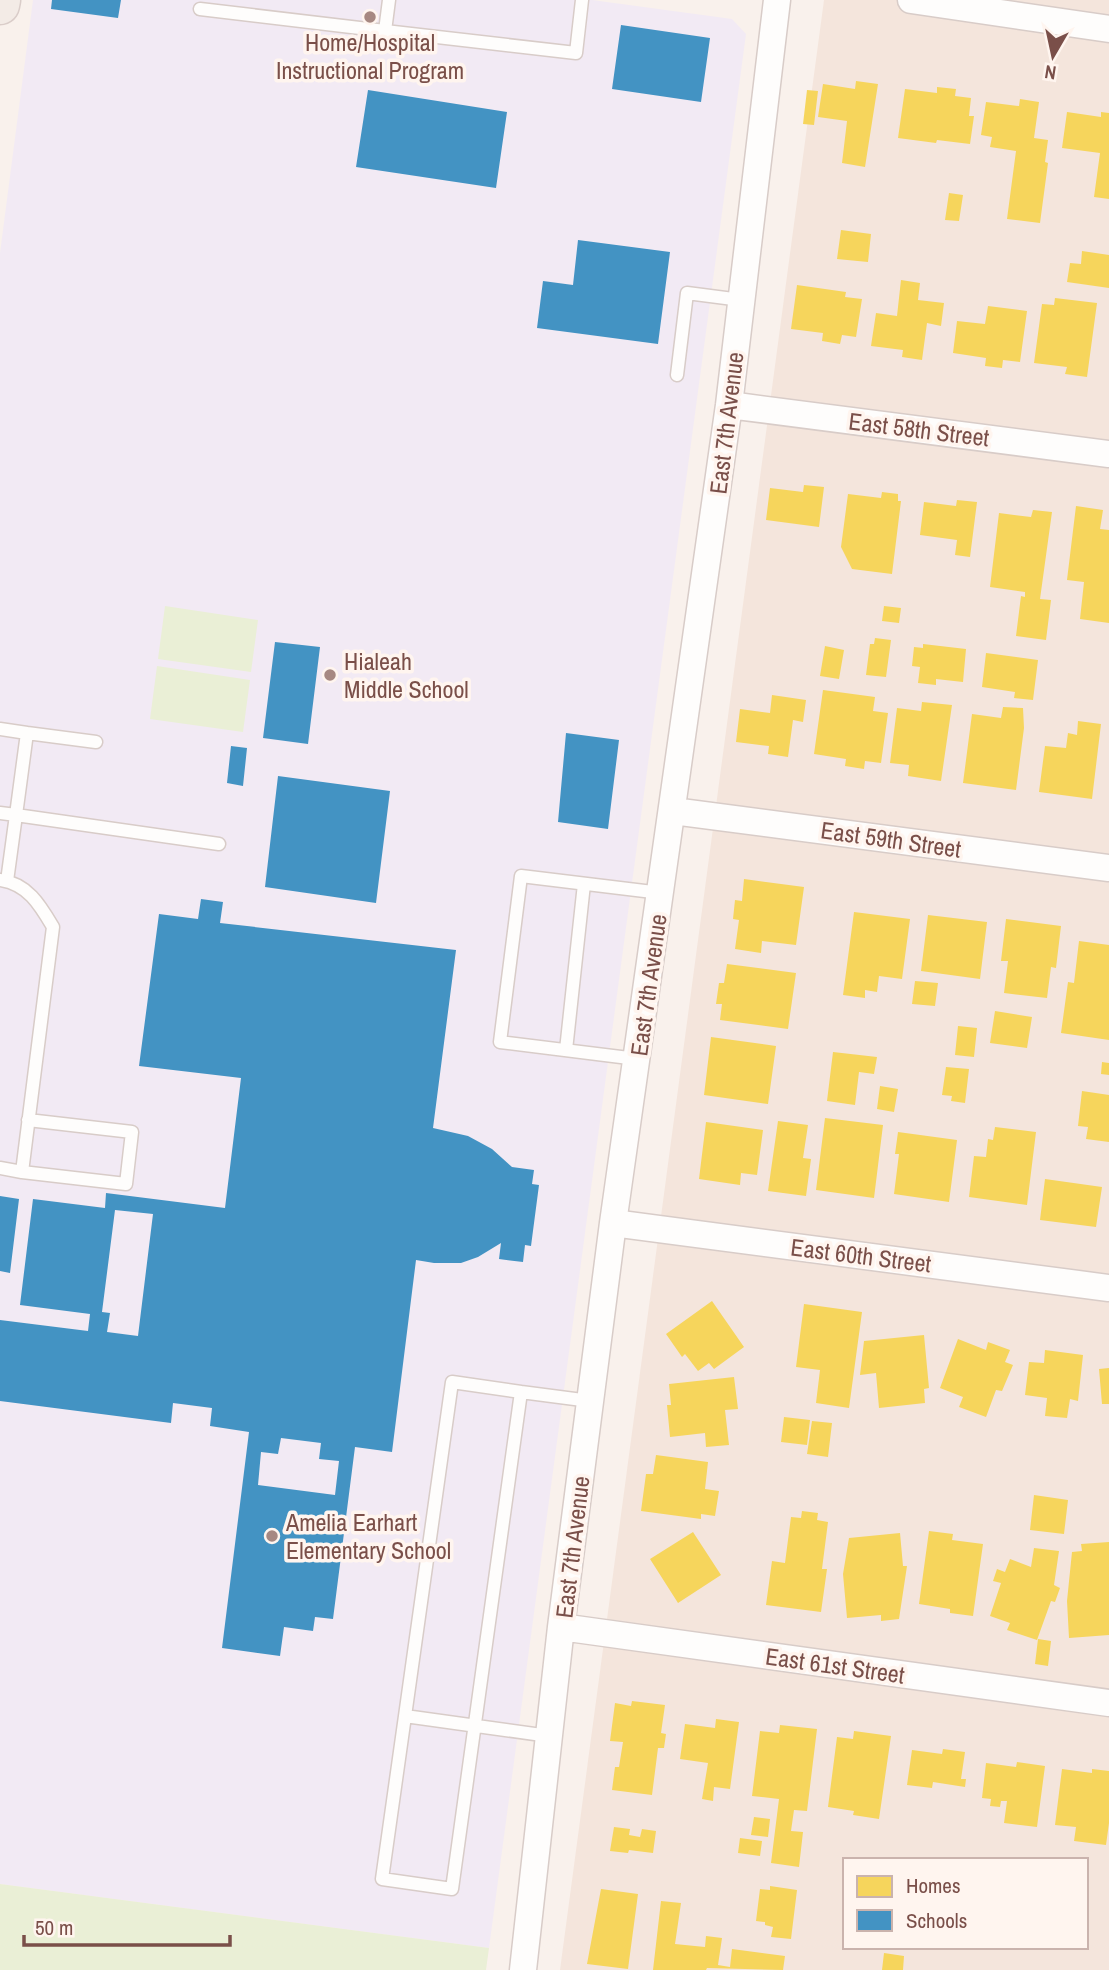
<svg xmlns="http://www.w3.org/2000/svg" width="1109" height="1970" viewBox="0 0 1109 1970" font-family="'Archivo Narrow',sans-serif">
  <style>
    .residential { fill: #f4e5dc; fill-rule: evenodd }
    .education { fill: #f2eaf4 }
    .green { fill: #eaefd6 }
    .homes { fill: #f6d55c }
    .schools { fill: #4393c3; fill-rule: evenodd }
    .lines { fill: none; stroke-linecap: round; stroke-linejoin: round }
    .service-casing { stroke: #d8ccc8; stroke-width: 15 }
    .minor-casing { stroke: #d8ccc8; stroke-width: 29 }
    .primary-casing { stroke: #dacdc9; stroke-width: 41 }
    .service { stroke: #fefdfc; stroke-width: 12 }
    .minor { stroke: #fefdfc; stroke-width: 26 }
    .primary { stroke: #f3ebe6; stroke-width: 38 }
    .poi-dot { fill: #a68882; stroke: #fff5ef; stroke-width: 2.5 }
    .labels { text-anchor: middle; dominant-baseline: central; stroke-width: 7; stroke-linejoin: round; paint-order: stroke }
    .poi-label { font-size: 24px; fill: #7a4f49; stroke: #fff5ef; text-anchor: start }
    .street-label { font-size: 24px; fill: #7a4f49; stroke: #fff5ef }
  </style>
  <rect width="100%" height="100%" fill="#f9f1ec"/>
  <path class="residential" d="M824,0H1109V1970H560ZM845,1860H1086V1947H845Z"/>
  <path class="education" d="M33,0H592L732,19L746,34L489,1948L0,1884V253Z"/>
  <path class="green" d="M165,606L258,620L251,672L158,659Z
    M157,666L250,680L243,732L150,719Z
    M0,1884L489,1948L486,1970H0Z"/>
  <path class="homes" d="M856,81L878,84L865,167L842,163L847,121L818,117L823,84L855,89Z
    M937,87L956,89L955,96L971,98L969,116H974L970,144L937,140L936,143L898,138L905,89L937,93Z
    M807,90L818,91L814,125L803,124Z
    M1020,99L1039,102L1034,138L1048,140L1045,162L1048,163L1040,223L1007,219L1016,151L990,147L992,137L981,135L986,102L1019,106Z
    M1067,112L1101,117V112L1109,113V199L1094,197L1100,153L1062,148Z
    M949,193L963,195L959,221L945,220Z
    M841,230L871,234L868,262L837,259Z
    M1082,251L1109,255V288L1067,282L1070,263L1081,264Z
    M901,280L920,283L918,300L944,303L941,326L927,323L922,360L902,357L903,350L871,346L876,313L897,316Z
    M797,285L846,292L845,297L862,299L856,337L842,335L840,344L822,341L823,333L791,329Z
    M1055,298L1097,303L1087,377L1065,374L1067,367L1034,363L1042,304L1054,305Z
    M988,306L1027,311L1020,362L1003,360L1002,368L985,366L986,358L953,353L957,321L985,324Z
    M804,485L824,487L819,527L766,520L770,488L803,492Z
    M882,492L898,494V501H901L892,574L852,569L841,547L848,494L881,498Z
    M957,500L977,502L970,557L955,555L957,540L920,535L924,502L956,506Z
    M1076,506L1103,510L1100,529L1109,530V623L1080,619L1084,582L1067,580Z
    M1033,510L1052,512L1040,599L1051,600L1046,640L1016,636L1021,596L1025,597V592L990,587L999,513L1031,517Z
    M884,606L901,608L899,623L882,621Z
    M875,638L891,640L886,677L866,675L870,644H874Z
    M923,644L966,649L963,682L936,679V685L918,683L920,667L912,666L914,647L923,648Z
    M825,646L844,650L839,679L820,676Z
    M986,653L1038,660L1033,700L1014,698L1015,692L982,687Z
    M823,690L875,697L873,711L888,713L881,763L865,761L864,769L845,766L846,759L814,754Z
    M772,695L806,700L803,722L793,720L788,757L768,754L769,746L736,742L740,709L770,713Z
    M922,702L952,705L941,781L908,776L909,765L890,763L897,708L921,711Z
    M1003,707L1023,708L1024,728L1016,790L963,783L972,714L1001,718Z
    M1078,721L1101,724L1092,799L1039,792L1045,746L1066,748L1068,733L1077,735Z
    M744,879L804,887L796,945L762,941L761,953L735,949L739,920L733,919L735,900L742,901Z
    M854,912L910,919L902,979L879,976L877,992L865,990V998L843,995Z
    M928,915L987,922L980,979L921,971Z
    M1006,919L1061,926L1056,968L1051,967L1047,998L1004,993L1008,961H1001Z
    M1079,941L1109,945V1040L1061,1033L1068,982L1074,983Z
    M727,964L796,973L788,1029L720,1020L722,1004H716L719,983H724Z
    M915,981L938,983L935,1006L912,1004Z
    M995,1011L1032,1017L1027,1048L990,1043Z
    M958,1026L977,1028L974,1057L955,1055Z
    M711,1037L776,1046L768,1104L704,1095Z
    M833,1052L877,1057L874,1074L859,1072L855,1105L827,1101Z
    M1102,1062L1109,1063V1075L1101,1074Z
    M946,1067L969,1069L965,1103L951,1101L952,1096L942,1095Z
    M880,1086L898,1089L894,1112L877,1109Z
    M1082,1091L1109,1095V1142L1086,1139L1088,1127L1078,1126Z
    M825,1118L883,1125L874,1198L816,1190Z
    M778,1121L808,1125L803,1158L811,1159L806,1196L768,1191Z
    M706,1122L763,1130L757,1175L741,1173L740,1185L699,1179Z
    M995,1127L1036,1132L1027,1205L969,1197L974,1156L986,1157L988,1139L993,1140Z
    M898,1132L957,1140L949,1202L894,1194L899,1154H895Z
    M1045,1179L1102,1187L1096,1227L1040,1220Z
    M712,1301L744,1347L714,1369L709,1363L698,1371L685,1354L682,1357L666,1334Z
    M804,1304L862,1312L849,1408L816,1403L820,1370L796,1367Z
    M924,1335L929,1388L924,1389L925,1403L879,1408L876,1373L860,1375L864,1341Z
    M958,1339L986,1350L988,1342L1010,1350L1005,1362L1013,1365L1002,1391L996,1390L986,1417L959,1407L963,1397L940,1388Z
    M1045,1350L1083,1355L1078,1401L1070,1399L1067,1418L1045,1416L1047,1398L1025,1395L1029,1362L1044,1363Z
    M1109,1368V1404H1102L1099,1369Z
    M734,1377L738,1409L725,1410L729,1445L706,1447L705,1433L670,1437L667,1405H671L669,1384Z
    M784,1417L810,1420L807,1445L781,1442Z
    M812,1421L832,1423L828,1457L807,1454Z
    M656,1455L708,1462L705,1489L719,1491L715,1516L701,1514V1519L641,1511L646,1474H653Z
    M1034,1495L1068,1500L1064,1534L1030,1530Z
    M802,1511L818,1513L817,1520L828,1522L822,1569H827L821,1612L766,1605L772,1561L785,1563L791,1517L801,1518Z
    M929,1531L953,1534L952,1540L983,1544L973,1616L950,1613V1609L919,1604Z
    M693,1532L721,1575L678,1603L650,1559Z
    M900,1533L903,1566H907L899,1619L881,1621V1615L847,1618L843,1574L849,1538Z
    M1109,1542V1635L1069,1638L1067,1601L1072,1552L1082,1551L1081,1544Z
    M1034,1548L1059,1551L1054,1585L1060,1588L1055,1602L1051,1601L1037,1640L1007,1630L1010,1623L990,1616L1001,1583L993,1581L997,1569L1005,1572L1010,1559L1031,1567Z
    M1038,1639L1051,1641L1048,1666L1035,1664Z
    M632,1701L665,1705L661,1733L666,1734L664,1748H658L652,1795L612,1790L615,1767H619L623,1742L610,1741L615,1703L631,1706Z
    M716,1719L739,1722L730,1789L714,1787L713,1801L702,1799L708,1763L680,1759L685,1724L715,1728Z
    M780,1725L817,1729L807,1811L794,1810L791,1831L803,1832L799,1867L771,1863L779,1799L752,1796L760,1731L779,1733Z
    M854,1731L891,1736L879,1819L853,1815L854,1811L828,1807L837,1737L853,1739Z
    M943,1749L965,1752L961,1779H966L965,1787L933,1782L932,1788L907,1785L912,1750L942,1754Z
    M1017,1762L1045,1766L1037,1827L1004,1823L1007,1801H1001L1000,1807L990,1806L991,1799L982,1798L986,1763L1016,1767Z
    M1062,1769L1092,1773V1769L1109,1771V1823L1106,1845L1074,1841L1076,1827L1055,1825Z
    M754,1817L770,1819L768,1837L751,1835Z
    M614,1827L630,1829L629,1835L640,1837L642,1829L656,1831L653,1853L629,1850L628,1853L610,1851Z
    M740,1838L762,1841L760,1856L738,1853Z
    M770,1886L797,1890L791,1939L771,1937L773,1927L765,1925V1922L756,1921L760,1889L770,1890Z
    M601,1889L638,1894L628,1969L587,1964Z
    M661,1901L681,1903L675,1944L705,1947L706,1936L722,1938L718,1965L730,1967L732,1949L785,1956L783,1970L707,1968L706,1970H653Z
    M884,1953L904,1956L903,1970H882Z"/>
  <path class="schools" d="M52,0H121L118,18L51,9Z
    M621,25L710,38L701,102L612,89Z
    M368,90L507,112L496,188L356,167Z
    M578,240L670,252L658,344L537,328L543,281L573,285Z
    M275,642L320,647L308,744L263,738Z
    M566,733L619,740L608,829L558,822Z
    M231,746L247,748L243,786L227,783Z
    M278,776L390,791L376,903L265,887Z
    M201,899L223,902L220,923L456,950L433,1128L468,1136L492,1149L512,1167L534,1170L532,1184L539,1185L531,1246L525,1245L523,1262L499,1259L501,1243L478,1257L461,1263H434L416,1260L392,1452L355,1447L333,1619L315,1617L313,1631L284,1627L280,1656L222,1648L249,1432L210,1426L212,1408L173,1403L171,1423L0,1401V1320L88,1331L90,1314L20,1305L33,1199L105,1208L106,1193L225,1208L241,1078L139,1066L159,914L198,919ZM115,1210L153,1214L138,1336L107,1332L110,1313L102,1312ZM281,1438L321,1443L319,1459L339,1461L335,1495L258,1485L261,1452L278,1454Z
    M0,1196L19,1199L10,1273L0,1271Z"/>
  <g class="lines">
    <defs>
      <path id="service" d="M200,9L385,31L389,0
        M385,31L576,53L582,0
        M677,375L687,293L741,300
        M0,729L27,733
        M96,742L27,733L16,815L219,844
        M0,813L16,815L7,881
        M0,880C28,884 40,905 53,927L22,1172L0,1168
        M566,1050L584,884
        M637,1059L500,1042L521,876L661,893
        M22,1172L126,1184L132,1132L28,1120
        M521,1392L590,1401
        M405,1716L452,1382L521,1392L452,1889L382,1879L405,1716L549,1736"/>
      <path id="minor" d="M911,0L1109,29
        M729,405L1109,454
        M673,811L1109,868
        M613,1223L1109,1288
        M561,1627L1109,1703
        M523,1970L561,1627L613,1223L729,405L777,0"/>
      <path id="primary" d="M0,5L1,0"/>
    </defs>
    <use href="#service" class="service-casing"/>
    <use href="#minor" class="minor-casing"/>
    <use href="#primary" class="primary-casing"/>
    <use href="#service" class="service"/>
    <use href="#minor" class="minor"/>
    <use href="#primary" class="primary"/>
  </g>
  <g class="poi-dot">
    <circle cx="370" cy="17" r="7"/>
    <circle cx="330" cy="675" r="7"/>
    <circle cx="272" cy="1536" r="7"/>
  </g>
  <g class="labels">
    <g class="poi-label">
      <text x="370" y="42" text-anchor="middle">Home/Hospital<tspan x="370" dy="28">Instructional Program</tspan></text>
      <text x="344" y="661">Hialeah<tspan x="344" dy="28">Middle School</tspan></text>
      <text x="286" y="1522">Amelia Earhart<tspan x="286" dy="28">Elementary School</tspan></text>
    </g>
    <g class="street-label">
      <text transform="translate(726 423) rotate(-83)">East 7th Avenue</text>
      <text transform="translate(919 429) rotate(7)">East 58th Street</text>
      <text transform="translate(891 839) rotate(8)">East 59th Street</text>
      <text transform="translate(648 985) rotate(-82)">East 7th Avenue</text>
      <text transform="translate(861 1255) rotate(7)">East 60th Street</text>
      <text transform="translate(572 1547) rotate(-83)">East 7th Avenue</text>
      <text transform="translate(835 1665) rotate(8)">East 61st Street</text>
    </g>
  </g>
  <rect x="843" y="1858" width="245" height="91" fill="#fff5ef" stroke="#cab3ad" stroke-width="2"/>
  <rect x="857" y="1876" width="35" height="21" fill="#f6d55c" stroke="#cab3ad" stroke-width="2"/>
  <text x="906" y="1893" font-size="21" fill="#7a4f49">Homes</text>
  <rect x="857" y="1910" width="35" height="21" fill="#4393c3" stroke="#cab3ad" stroke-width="2"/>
  <text x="906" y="1928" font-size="21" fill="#7a4f49">Schools</text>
  <g transform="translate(1053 56) rotate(189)" stroke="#fff5ef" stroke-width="5" paint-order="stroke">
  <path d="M0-5L12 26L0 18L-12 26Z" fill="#7a4f49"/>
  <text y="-10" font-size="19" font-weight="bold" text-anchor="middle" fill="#7a4f49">N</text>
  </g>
  <path d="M24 1935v10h206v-10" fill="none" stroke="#7a4f49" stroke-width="3.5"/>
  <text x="35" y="1935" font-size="21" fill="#7a4f49" stroke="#fff5ef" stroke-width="5" paint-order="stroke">50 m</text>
</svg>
